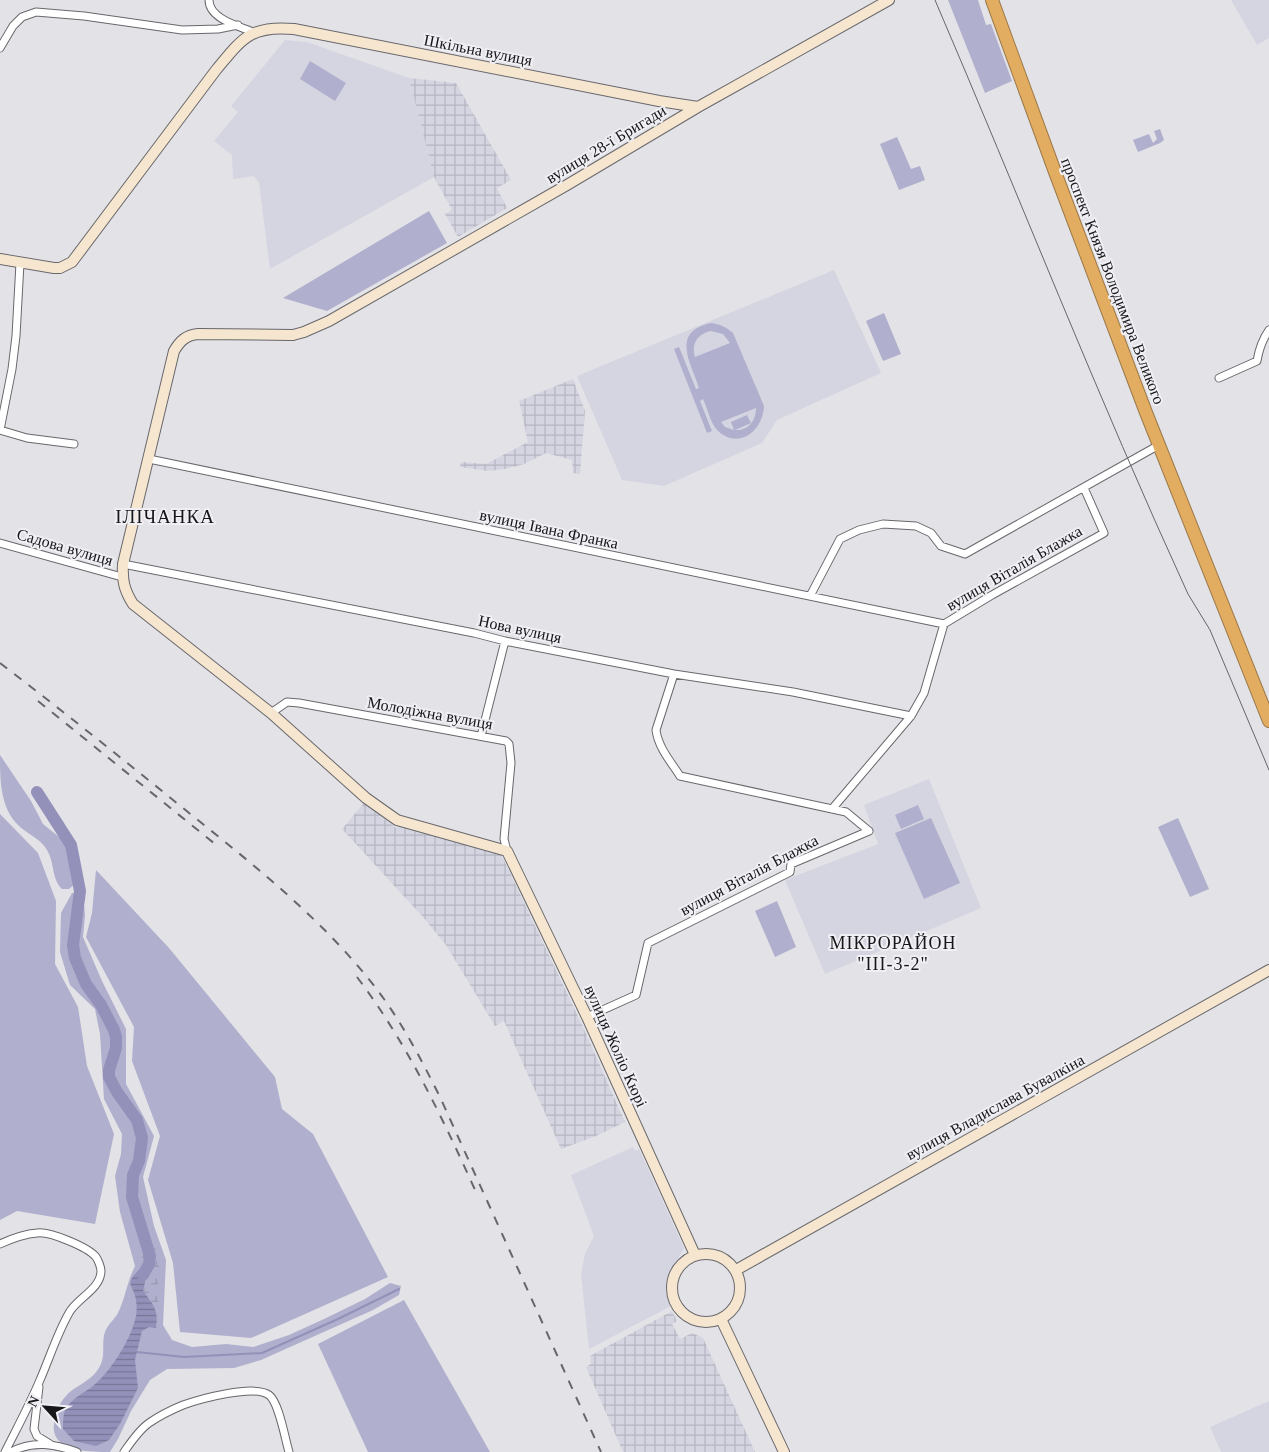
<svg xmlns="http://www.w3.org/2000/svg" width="1269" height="1452" viewBox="0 0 1269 1452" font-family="Georgia,serif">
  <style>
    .built { fill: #d5d5e2 }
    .industrial { fill: url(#industrial-grid) }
    .green { fill: #b0afcd; fill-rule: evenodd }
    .wetland { fill: url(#wetland-marsh) }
    .water { fill: url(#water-rules) }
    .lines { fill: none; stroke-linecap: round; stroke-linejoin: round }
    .stream { stroke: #9391b9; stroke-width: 2 }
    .river { stroke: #9391b9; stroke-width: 12 }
    .street-casing { stroke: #68686c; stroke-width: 9 }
    .secondary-casing { stroke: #68686c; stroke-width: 12 }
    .highway-casing { stroke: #9b7848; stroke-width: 14 }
    .street { stroke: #fff; stroke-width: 7 }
    .secondary { stroke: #f6e6d0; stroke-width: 10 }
    .highway { stroke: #e2ad61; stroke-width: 12 }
    .tram { stroke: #67676a; stroke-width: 1 }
    .rail { stroke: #67676a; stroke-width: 2; stroke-dasharray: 9 9; stroke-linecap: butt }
    .labels { text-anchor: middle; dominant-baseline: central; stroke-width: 4; stroke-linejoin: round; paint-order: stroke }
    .street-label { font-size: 16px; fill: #171719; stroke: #efeff4 }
    .neighbourhood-label { font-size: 18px; letter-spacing: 1px; fill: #171719; stroke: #efeff4 }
    .quarter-label { font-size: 19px; letter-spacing: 1px; fill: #171719; stroke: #efeff4 }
  </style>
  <defs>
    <pattern id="industrial-grid" width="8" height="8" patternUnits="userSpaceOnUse" patternTransform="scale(1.25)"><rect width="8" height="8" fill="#d5d5e2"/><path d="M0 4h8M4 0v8" fill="none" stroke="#b6b6c1"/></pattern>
    <pattern id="wetland-marsh" width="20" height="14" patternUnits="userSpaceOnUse" patternTransform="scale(1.25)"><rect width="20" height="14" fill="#b0afcd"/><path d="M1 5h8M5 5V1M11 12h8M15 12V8" fill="none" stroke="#9796af"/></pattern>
    <pattern id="water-rules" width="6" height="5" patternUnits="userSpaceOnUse" patternTransform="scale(1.25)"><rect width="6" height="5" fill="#9391b9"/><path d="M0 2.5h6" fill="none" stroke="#777596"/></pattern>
  </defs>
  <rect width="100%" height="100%" fill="#e2e2e7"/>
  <path class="built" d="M1231,0H1269V38L1257,45Z
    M285,40L307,42L409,78L434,177L270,269L259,183L254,176L233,179L232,155L214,141L238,112L231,106Z
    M834,270L881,373L777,420L762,443L664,486L622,480L577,376Z
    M929,779L981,908L825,974L785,880L878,844L864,805Z
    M633,1147L635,1151L639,1149L684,1248L666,1280V1292L671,1306L589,1349L581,1274L585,1254L594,1236L571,1175Z
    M1269,1401V1452H1221L1210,1427Z"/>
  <path class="industrial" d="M409,78L456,83L511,180L497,188L507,208L458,237L445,214L452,210L434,177Z
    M573,379L585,411L580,474L573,473L572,460L546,453L524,464L505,469L488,471L460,467L461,462L486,464L528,442L519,401Z
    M364,803L396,828L401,823L491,850L502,856L583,1027L625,1122L596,1136L561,1149L504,1021L495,1026L446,945L423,917L342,829Z
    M672,1311L677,1321L672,1324L680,1339L692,1333L703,1338L755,1452H623L586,1367L591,1364L590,1356Z"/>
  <path class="green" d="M948,0H978L986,25L991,24L1012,81L985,93Z
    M310,61L346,83L335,101L300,79Z
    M1160,129L1164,140L1160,143L1138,152L1133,140L1149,134L1153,143L1157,139L1154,131Z
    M897,137L911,169L920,166L925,180L899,190L880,144Z
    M429,211L447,243L327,311L283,298Z
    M884,313L901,354L883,361L866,321Z
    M711,323C720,324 726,327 733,333L764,406C763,431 739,450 718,431C710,423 708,409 703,399L700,401L712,431L707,433L674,349L679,347L696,389L699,388C691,363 670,332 711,323ZM711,331L723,334L730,343L695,357C691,344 697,334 711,331ZM756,408C756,421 748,431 735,430L751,423L747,415L731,422L734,430L725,427L721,422Z
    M0,755L31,801L43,824L64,841L75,875L76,883L69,889H62C51,878 55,863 47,850C40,838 27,834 18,825C0,807 0,779 0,755Z
    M918,805L924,819L901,829L895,815Z
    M0,814L38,853L56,901L55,964L78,1007L87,1066L114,1134L95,1224L17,1211L0,1220Z
    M931,818L960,883L924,899L895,833Z
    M1178,818L1209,889L1190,897L1158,827Z
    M96,870L169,948L275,1077L282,1109L313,1134L388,1277L251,1338L180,1332L173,1263L148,1180L160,1136L132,1061L134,1027L86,937L92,913Z
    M72,893L83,894L85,915L83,937L102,981L126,1029V1084L154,1136L143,1177L154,1226L166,1260L163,1325L172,1340L192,1347L226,1344L253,1347L289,1335L324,1319L365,1299L390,1283L401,1286L399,1295L373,1310L261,1360L234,1368L167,1369L150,1380L131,1411L118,1439L110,1452C90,1452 50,1452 54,1424C55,1414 59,1403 66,1396C75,1385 92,1382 100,1366C106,1355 101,1343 105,1332C108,1324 114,1320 118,1313C125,1299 127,1282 135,1266L120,1212L115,1176L121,1154L122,1134L104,1099L100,1034L95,1009L70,985L60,952L61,913Z
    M777,901L796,947L775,957L755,911Z
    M404,1300L490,1452H368L318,1344Z"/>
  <path class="wetland" d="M136,1165L137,1185L142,1209L159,1259L158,1315L152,1302L143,1291L146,1278L139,1270L143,1254L144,1241L124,1197L129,1176Z"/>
  <path class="water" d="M139,1270L146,1278L143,1291C153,1304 159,1310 156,1328L149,1327L142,1331L135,1360L138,1388L120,1424L109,1440L96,1446L74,1441L63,1429C63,1424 63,1415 65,1410C71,1398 85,1393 94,1385C111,1371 130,1340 135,1320C137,1314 137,1306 136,1300C134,1285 123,1285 139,1270Z"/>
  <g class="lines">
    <path class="stream" d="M137,1352L184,1357L262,1353L338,1319L399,1289"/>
    <path class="river" d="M37,792L71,845L80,891L73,945L75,958L86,984L101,1005L114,1030L116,1037V1048L109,1070V1077L117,1092L137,1120L142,1138L139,1161L133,1175L132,1197L150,1256L149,1264L143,1275"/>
    <defs>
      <path id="street" d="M209,0C209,19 239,26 253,32
        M0,48L13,26L22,17L36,12L84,16L182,30L218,29L238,25
        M1219,378L1257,361C1259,349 1262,340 1269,330
        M0,430L12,369L16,336L20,263
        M0,430L27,438L74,444
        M149,459L944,624
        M0,543L122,577
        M123,564L474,633L505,641L674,674L793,692L911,716
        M810,596L840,539L859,530L883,524L916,526L931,533L941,546L965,554L1159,445
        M271,713L287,702L299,703L506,741L509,744L511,763L504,839L507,851
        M481,736L505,641
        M832,809L911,716L924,693L944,624L992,595L1104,533L1084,488
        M587,1017L636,995L648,943L790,872L791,864L869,831L846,812L680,776C671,762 658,747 656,730L674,674
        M0,1244C11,1239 24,1234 37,1233C49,1231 88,1247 96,1257C98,1260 101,1267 101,1271C101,1289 76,1299 69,1313C57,1334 50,1357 40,1380C30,1404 17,1428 5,1452
        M39,1387L34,1429L37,1436L50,1444
        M11,1452C33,1440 55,1444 77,1452
        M124,1452C131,1442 139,1430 149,1423C159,1416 171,1410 183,1405C200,1399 254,1384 269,1395C279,1402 285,1439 289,1452"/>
      <path id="secondary" d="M0,259L54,268H60L72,262L216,70C242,39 250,25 294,29L659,101L698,107
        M672 1288a34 34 0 1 1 68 0a34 34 0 1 1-68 0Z
        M695,1255L587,1017L507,851L397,820L366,798L271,713L133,604C124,590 122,580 123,564L174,351C180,341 186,335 198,334L293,335L304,332L329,321L567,185L698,107L889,0
        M736,1270L1269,970
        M721,1319L784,1452"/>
      <path id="highway" d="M992,0L1055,172L1145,410L1269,721"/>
    </defs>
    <use href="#street" class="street-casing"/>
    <use href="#secondary" class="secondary-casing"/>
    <use href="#highway" class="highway-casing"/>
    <use href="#street" class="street"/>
    <use href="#secondary" class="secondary"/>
    <use href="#highway" class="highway"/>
    <path class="tram" d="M935,0C1020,198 1098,398 1188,594L1210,630L1269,770"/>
    <path class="rail" d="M0,663C60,709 119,756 178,804C251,863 328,922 384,999C406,1030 423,1063 440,1097L601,1452
      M38,701L215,844
      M357,977C407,1043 442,1117 476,1192"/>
  </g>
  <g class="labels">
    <g class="street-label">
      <text transform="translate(478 50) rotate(11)">Шкільна вулиця</text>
      <text transform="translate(606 144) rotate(-31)">вулиця 28-ї Бригади</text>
      <text transform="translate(1113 281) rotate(69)">проспект Князя Володимира Великого</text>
      <text transform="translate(549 529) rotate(12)">вулиця Івана Франка</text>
      <text transform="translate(65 547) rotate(16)">Садова вулиця</text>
      <text transform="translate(1014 568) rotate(-30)">вулиця Віталія Блажка</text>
      <text transform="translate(520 629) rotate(12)">Нова вулиця</text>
      <text transform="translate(430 713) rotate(10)">Молодіжна вулиця</text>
      <text transform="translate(749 875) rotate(-28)">вулиця Віталія Блажка</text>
      <text transform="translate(616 1046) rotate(66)">вулиця Жоліо Кюрі</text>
      <text transform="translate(995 1107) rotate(-29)">вулиця Владислава Бувалкіна</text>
    </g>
    <g class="neighbourhood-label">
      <text x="893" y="943">МІКРОРАЙОН<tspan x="893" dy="21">"ІІІ-3-2"</tspan></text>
    </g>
    <g class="quarter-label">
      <text x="165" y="516">ІЛІЧАНКА</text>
    </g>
  </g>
  <g transform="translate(45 1407) rotate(296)" stroke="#efeff4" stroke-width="4" paint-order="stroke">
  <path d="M0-4L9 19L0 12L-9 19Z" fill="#171719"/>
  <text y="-8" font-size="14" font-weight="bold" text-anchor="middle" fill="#171719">N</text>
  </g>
</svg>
